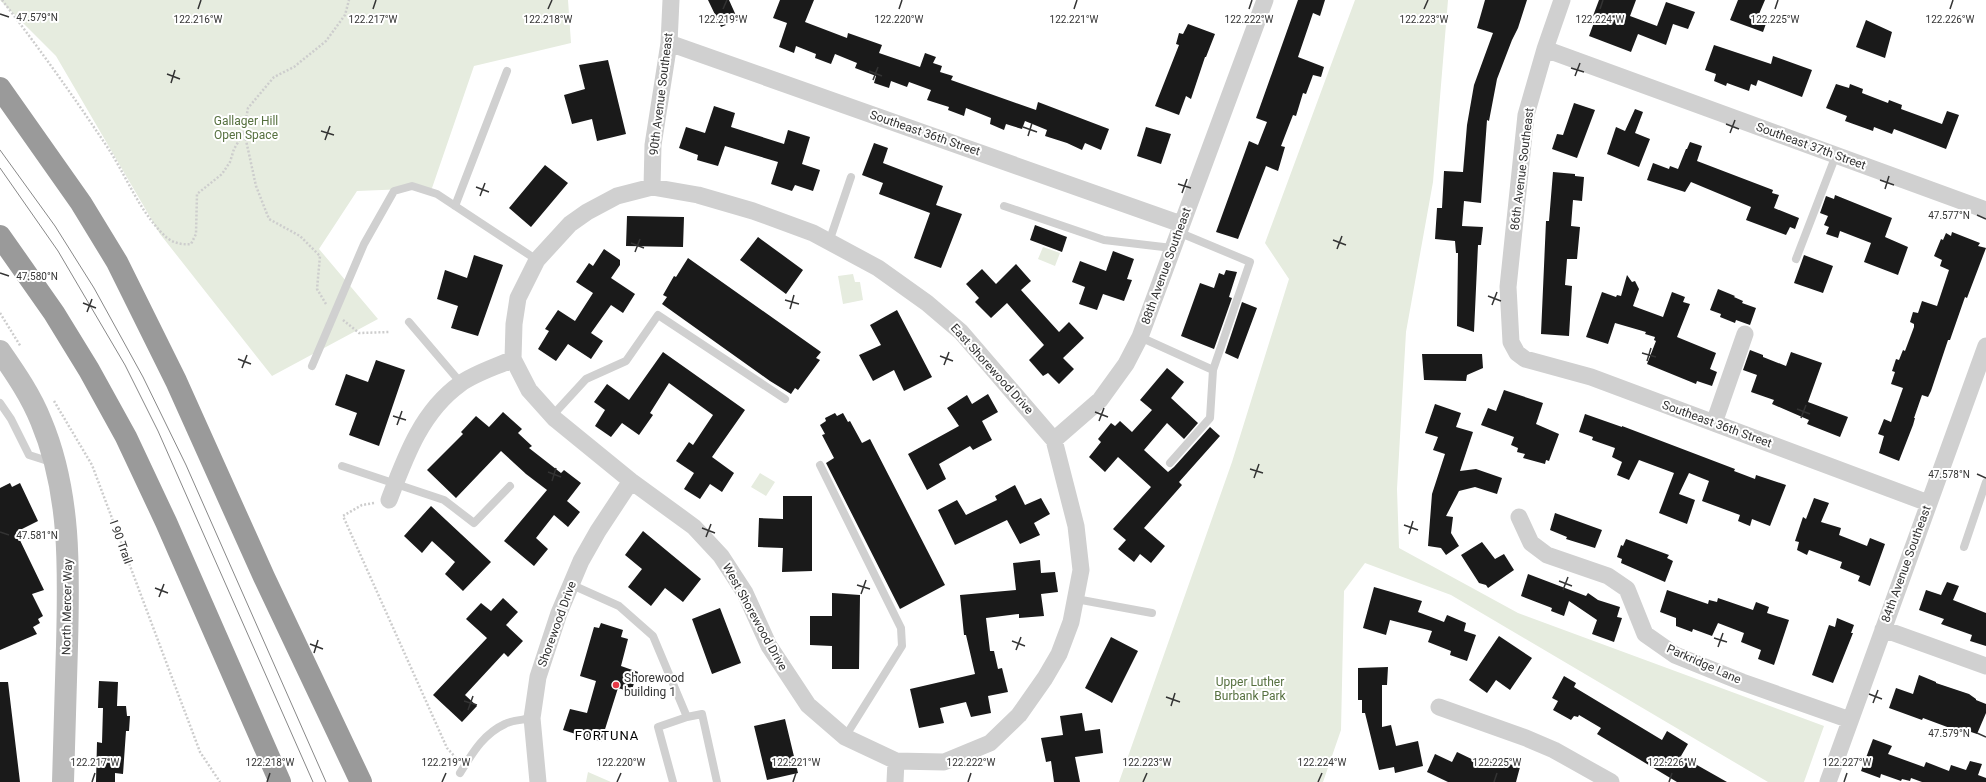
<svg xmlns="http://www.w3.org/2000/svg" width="1986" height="782" viewBox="0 0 1986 782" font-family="Roboto,sans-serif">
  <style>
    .green { fill: #e6ecdf }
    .building { fill: #1a1a1a }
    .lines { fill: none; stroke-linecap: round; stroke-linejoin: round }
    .path { stroke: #cdcdcd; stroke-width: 2.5; stroke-dasharray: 2 2; stroke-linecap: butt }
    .lane { stroke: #d0d0d0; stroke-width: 8 }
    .street { stroke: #d0d0d0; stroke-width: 17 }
    .secondary { stroke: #bdbdbd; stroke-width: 22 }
    .highway { stroke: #9a9a9a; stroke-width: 22 }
    .tram { stroke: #888; stroke-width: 1 }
    .ticks { fill: none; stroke: #333; stroke-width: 1.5 }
    .poi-dot { fill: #e63946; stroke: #fff; stroke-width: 1.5 }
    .labels { text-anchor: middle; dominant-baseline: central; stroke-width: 4; stroke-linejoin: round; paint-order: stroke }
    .street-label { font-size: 12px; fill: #333; stroke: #fff }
    .park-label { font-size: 12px; fill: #56703f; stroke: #fff }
    .poi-label { font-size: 12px; fill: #333; stroke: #fff; text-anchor: start }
    .neighbourhood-label { font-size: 13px; letter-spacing: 1px; fill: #000; stroke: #fff }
    .ticks-label { font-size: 10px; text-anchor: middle; fill: #333; stroke: #fff; stroke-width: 4; stroke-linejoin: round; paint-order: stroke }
  </style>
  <rect width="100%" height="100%" fill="#fff"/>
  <path class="green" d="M0,0H568L571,43L474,66L432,188L357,191L319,249L378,319L272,376L160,234L56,56Z
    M1355,0H1448L1433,182L1406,332L1397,489L1399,548L1518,613L1824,726L1804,782H1768L1451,595L1365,563L1344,591L1341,730L1323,782H1119L1232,462L1289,279L1265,243Z
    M1043,247L1060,253L1055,266L1038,259Z
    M853,274L855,282H860L863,300L843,304L838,276Z
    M760,473L775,482L766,496L751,487Z
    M588,772L611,782H586Z"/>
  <path class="building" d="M708,0H729L738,20L721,27Z
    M780,0H814L805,22L847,38L848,33L882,45L879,53L920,67L925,53L936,57L933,63L942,66L940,72L953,76L951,80L1036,110L1038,102L1109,129L1101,150L1085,143L1082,150L1067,143L1045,136L1047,130L1025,121L1022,129L1006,124L1004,130L990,124L991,118L966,108L964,116L948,110L949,107L927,100L931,90L909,82L907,87L891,81L889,88L874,83L876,76L855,68L857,63L835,54L831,64L815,58L816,54L796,46L794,53L779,47L787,23L773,18Z
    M1298,0H1325L1320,16L1313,13L1298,57L1324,67L1321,77L1313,75L1306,94L1303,93L1296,116L1293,115L1281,146L1285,147L1278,171L1266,166L1238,239L1216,232L1249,141L1258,145L1267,122L1256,118Z
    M1485,0H1527L1518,28L1512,40L1497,79L1489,121L1487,120L1481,203L1464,201L1462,226L1483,227L1481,245H1478L1474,332L1457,326L1458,253H1456L1455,241L1435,239L1437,208H1442L1444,171L1463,172L1467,125L1474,85L1493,33L1477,28Z
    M1599,0H1636L1630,16L1657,26L1666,2L1695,12L1688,29L1673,24L1666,45L1638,34L1631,52L1589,36L1596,17L1593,16Z
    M1738,0H1765L1759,14L1768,18L1763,32L1730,20Z
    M1866,20L1892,32L1885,58L1856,47Z
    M1188,24L1215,34L1206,57H1205L1191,99L1186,96L1179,115L1155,106L1179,45L1176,44L1179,33L1183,34Z
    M1714,45L1771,64L1773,56L1812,70L1802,97L1758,80L1756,86L1751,84L1749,91L1727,83L1726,86L1714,81L1716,74L1705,70Z
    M608,60L626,134L597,141L592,119L572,124L564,95L585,89L579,65Z
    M1836,84L1849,88L1850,84L1863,89L1862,93L1888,103L1889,100L1902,105L1901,109L1942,124L1947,111L1959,115L1946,149L1894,129L1892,134L1874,127L1873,131L1845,121L1847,116L1826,108Z
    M1574,103L1595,110L1577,158L1552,149L1557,134L1563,135Z
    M714,106L735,113L731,127L784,144L788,130L810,137L802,164L820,170L813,191L795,185L792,191L771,184L778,162L725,146L718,166L697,160L698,155L679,148L686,127L705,133Z
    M1635,109L1643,112L1635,133L1650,139L1639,167L1607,154L1616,127L1625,131Z
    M1146,127L1171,134L1161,164L1137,156Z
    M1690,142L1702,146L1697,161L1773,190L1772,193L1779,195L1774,208L1799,218L1795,229L1790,227L1786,235L1746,220L1751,207L1691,182L1685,192L1647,180L1653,163L1669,169L1670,166L1678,169L1686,149H1687Z
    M874,143L888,148L883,163L943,186L936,205L962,214L941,268L914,258L930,213L879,194L883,183L862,175Z
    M545,165L568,183L531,227L509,208Z
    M1553,172L1575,174V176L1584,177L1582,201L1573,200L1571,226L1580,227L1577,259H1567L1565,285L1572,286L1569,336L1541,334L1546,221H1549Z
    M1835,195L1892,218L1885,237L1908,247L1898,275L1864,262L1871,243L1840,231L1838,238L1826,234L1829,227L1824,225L1828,216L1820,213L1826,196L1834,199Z
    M627,216L684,217L683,247L626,246Z
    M1035,225L1067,237L1062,252L1030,240Z
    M1952,232L1980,243L1978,246L1986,248L1967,298L1965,297L1950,340H1948L1931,391L1928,397L1922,395L1914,418H1915L1913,425L1899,461L1879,453L1884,436L1878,434L1884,419L1891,422L1903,388L1891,384L1895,372L1892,371L1896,359L1899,360L1903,350L1905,351L1914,327V324L1910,322L1913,312L1918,313L1922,301L1937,306L1949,270L1940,266L1942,260L1934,256L1941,239L1943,240L1946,233L1951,236Z
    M758,237L803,270L786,294L740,260Z
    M604,249L620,260V265L611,278L635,294L623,313L611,305L591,333L603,341L591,359L568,344L556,361L538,349L549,331L545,329L558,310L575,321L593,293L576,282L589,263L593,266Z
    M1113,251L1134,259L1127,279L1132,280L1124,301L1103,294L1097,310L1079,304L1085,287L1072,282L1080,261L1106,271Z
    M474,255L503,265L478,336L451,328L458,306L437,299L445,270L467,278Z
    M1804,255L1833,266L1823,293L1794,283Z
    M688,258L821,352L816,358L820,360L798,390L795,388L791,394L770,381L662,304L667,297L663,295L674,276L676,277Z
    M1016,264L1031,281L1021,290L1059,332L1069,322L1084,338L1063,358L1074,369L1059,384L1048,373L1043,376L1029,360L1044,345L1007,303L991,318L975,302L979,298L966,284L982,269L996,284Z
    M1226,270L1237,272L1229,297L1232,298L1214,349L1181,336L1200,283L1214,288L1219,273L1224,275Z
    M1627,275L1632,282L1635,281L1639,289L1633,306L1663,317L1672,292L1685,297L1683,302L1690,304L1677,337L1716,353L1710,369L1717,372L1712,386L1697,381L1696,384L1647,364L1656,341L1654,340L1655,337L1645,334L1646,332L1615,323L1608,344L1586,337L1602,292L1616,297L1617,295L1621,296Z
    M1718,289L1735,296L1734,297L1743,301L1742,303L1756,308L1750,325L1736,320L1735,323L1720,317L1721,314L1710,310Z
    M1242,302L1257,308L1238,359L1225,353Z
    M897,310L932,377L904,391L894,370L873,381L859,355L881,345L870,325Z
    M1750,350L1763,355V357L1786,366L1791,352L1822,363L1808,402L1848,417L1840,437L1807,424L1809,420L1772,404L1774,400L1751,392L1757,375L1743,370Z
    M663,352L745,410L712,457L734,473L722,492L710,484L700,499L684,489L694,473L676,461L689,442L693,445L713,415L669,383L650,413L653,415L639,435L622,423L611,437L595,426L605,410L594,402L607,384L629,400Z
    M1422,354H1482L1483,368L1467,375L1466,381L1424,380Z
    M376,360L405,370L379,446L349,435L357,413L335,405L346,374L368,382Z
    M1167,368L1184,382L1171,398L1198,423L1184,439L1167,423L1144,450L1168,472L1174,467L1210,427L1220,436L1179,482L1182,485L1144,528L1165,546L1151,563L1140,554L1134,562L1118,549L1126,540L1113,529L1151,487L1118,457L1105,472L1089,457L1101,442L1098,439L1111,423L1115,426L1120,421L1132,432L1152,410L1140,400Z
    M1504,390L1543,403L1536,424L1559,434L1549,461L1546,460L1545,464L1523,458L1525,454L1517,452L1518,448L1511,445L1514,437L1481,425L1488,408L1496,411Z
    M988,394L998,412L982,421L992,440L973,450L970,446L939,464L946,479L927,490L908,454L959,426L947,408L967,395L972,404Z
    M1435,404L1461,413L1456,427L1473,432L1460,471L1476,469L1502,478L1497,494L1475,487L1459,491L1446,516L1453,517L1451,533L1459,546L1446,555L1441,548L1428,546L1432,494L1445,454L1433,450L1438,437L1425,433Z
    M503,412L522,429L518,433L532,446L529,448L561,473L564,470L581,483L567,501L580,512L568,527L554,515L536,538L548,549L534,566L504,541L547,490L526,474L501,451L456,498L427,470L463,434L461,432L476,416L489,427Z
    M835,413L837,416L843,413L848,422L850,421L862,443L870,439L945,585L900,609L826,463L834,458L822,435L825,434L820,425L826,421L825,418Z
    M1585,414L1622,427V426L1735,469L1734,471L1755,479L1756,475L1786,485L1770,526L1752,519L1750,526L1738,521L1740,515L1702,501L1709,481L1689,473L1679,494L1695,500L1687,524L1659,513L1674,473L1639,460L1629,480L1617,475L1622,462L1612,457L1615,448L1592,440L1593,437L1579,432Z
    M10,483L12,487L20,483L38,521L16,532L44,590L32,594L43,616L38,619L40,623L33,627L37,634L0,650V488Z
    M1015,485L1025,505L1041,498L1050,514L1034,523L1040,535L1020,544L1007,520L955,545L938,510L957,500L966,515L997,500L995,496Z
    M783,496H812V571L782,572L783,548L758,547L759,518L783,519Z
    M1814,498L1829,503L1821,522L1841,528L1839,535L1867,546L1870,538L1885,544L1870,586L1858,581L1860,576L1840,568L1842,562L1809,550L1807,555L1797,550L1799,542L1795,541L1803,517L1806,519Z
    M431,506L491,562L463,591L445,574L455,562L432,541L422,553L404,536Z
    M1555,513L1602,530L1595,548L1566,539L1567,537L1550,530Z
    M643,531L701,579L683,602L665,588L651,606L628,587L642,569L625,555Z
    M1626,539L1669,555L1667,558L1673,561L1665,582L1621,563L1622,559L1617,557L1621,545L1623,546Z
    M1482,542L1495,559L1504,554L1514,570L1488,588L1486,585L1479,583L1461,555Z
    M1040,560L1041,573L1055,572L1058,592L1041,594L1044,616L1019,618V614L986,618L990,651H994L998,669L1002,668L1008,692L988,696L991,713L971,717L966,702L940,708L944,723L919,728L910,689L975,674L966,635H964L960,595L1016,590L1013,563Z
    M1528,574L1586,596L1588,593L1598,600L1620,607L1617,617L1622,618L1614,642L1592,634L1597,620L1569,601L1564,616L1551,611L1552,608L1521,596Z
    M1947,582L1959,586L1953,600L1986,613V646L1970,641L1972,635L1941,624L1944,619L1919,610L1926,590L1941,595Z
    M1374,587L1422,601L1418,612L1444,622L1447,615L1466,623L1464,631L1476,635L1467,661L1450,655L1451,651L1428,642L1432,631L1390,620L1386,635L1363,628Z
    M1667,590L1708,604L1709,600L1717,602L1718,598L1753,610L1756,602L1769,607L1767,613L1789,620L1774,665L1758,659L1761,650L1741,642L1744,633L1718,623L1712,636L1693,629L1692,632L1676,626V618L1660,612Z
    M832,593L860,595L859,669H832V646L810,645V616H832Z
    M503,598L518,612L506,625L523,641L508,657L504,653L465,695L477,706L462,722L433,695L487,638L466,619L481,603L491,611Z
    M720,608L741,663L712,674L692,619Z
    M1837,618L1854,625L1851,633H1853L1833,683L1812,675L1829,625L1835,627Z
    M601,623L623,630L621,637L628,639L621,666L638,672L631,692L618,688L601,742L563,730L570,709L587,713L596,681L580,676L594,627L599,628Z
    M1499,636L1532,658L1510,690L1496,680L1487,693L1469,680Z
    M1111,637L1138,651L1112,703L1085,688Z
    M1388,667L1387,685H1382V727L1391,725L1396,746L1418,741L1423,766L1395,773L1394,767L1379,770L1365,713H1362V700H1358V668Z
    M1919,675L1936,682V683L1969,694L1976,699V700L1986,704V713L1977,734L1959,728L1958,731L1923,718L1922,720L1889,708L1896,688L1913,694Z
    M1564,676L1576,683L1574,687L1662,740L1667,731L1688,744L1681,756L1727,782H1677L1597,734L1601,728L1579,715L1578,717L1574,716L1571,720L1553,710L1558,701L1552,698Z
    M99,681L118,682L117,706H126L127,716H130L129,731H126L123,774L115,773V782H96L97,742L102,743L103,708H98Z
    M0,682H8L20,782H0Z
    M1082,713L1085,731L1100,729L1103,753L1075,757L1080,782H1054L1051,761L1046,762L1041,738L1063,735L1060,716Z
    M785,719L798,773L767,780L754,726Z
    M1873,739L1892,746L1888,754L1924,767L1926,762L1949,771L1951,765L1966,770L1970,761L1982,764L1978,775L1986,778V782H1922L1911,778L1910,781L1902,779L1901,781L1881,774L1880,778L1861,771Z
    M1457,752L1482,764L1483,757L1520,767L1516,782H1448L1427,772L1435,754L1452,762Z"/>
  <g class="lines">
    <path class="path" d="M2,0C39,48 74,97 108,148C127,177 140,213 166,237C173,243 182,245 191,244L196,234L197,194L222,174L230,162L234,149L244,132
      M326,304L317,289L320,256L300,236L269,219L256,186L244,131L248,108L274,77L294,67L326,41L345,15L349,0
      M0,313L21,347
      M343,320L359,333L390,332
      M54,401L92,465L200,752L220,782
      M374,503L362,505L343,516L447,748L457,759"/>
    <path class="lane" d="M455,206L507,71
      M1004,206L1104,240L1172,248
      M829,242L851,177
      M1796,259L1836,155
      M409,322L461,383
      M1140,337L1213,370L1250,262L1178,232
      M312,366L364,244L394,191L412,186L437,194L537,260
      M0,403L11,419L29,455L51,462
      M552,416L586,379L626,361L658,315L785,399
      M1170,463L1210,418L1213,370
      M820,465L901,628L902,646L845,737
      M342,466L444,500L474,523L510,486
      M1964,547L1986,482
      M570,584L619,606L653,636L687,717L702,714L717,782
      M1076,599L1152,613
      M460,773C472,754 483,734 505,724C512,720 524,720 532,718
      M673,782L658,727L687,717"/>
    <path class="street" d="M1562,0L1545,49L1526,115L1508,287L1511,342L1517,353L1525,359L1591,377L1928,503
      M669,43L1181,224
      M1545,49L1986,210
      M652,187L698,195L753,211L813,233L878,268L927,303L961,332L1054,440L1076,526L1081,570L1071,622L1059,654L1045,678L1019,715L990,743L944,762L896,761L845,737L808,705L769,646L745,593L721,556L694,527L631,481L555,419L529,390L513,359L514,324L518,298L537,260L570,224L587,212L617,196Z
      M652,187L653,145L669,43L671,0
      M1714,423L1745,334
      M1054,440L1100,400L1126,364L1140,337L1265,0
      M389,500C405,458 421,412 460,384C475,373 496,367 513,359
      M1519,517L1531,543L1547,555L1608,576L1627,589L1645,634L1675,655L1742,682L1850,720
      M1883,629L1986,666
      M1439,707L1526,738L1554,750L1611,782
      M538,782L532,718L538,677L559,613L581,561L598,531L631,481
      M895,782L896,761
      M1828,782L1986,346"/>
    <path class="secondary" d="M0,351C16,374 31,396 41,421C71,492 69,570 67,646C66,691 64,737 63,782"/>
    <path class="highway" d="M0,88L81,203L117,262L176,381L264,577L361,782
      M0,236L54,313L89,370L126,437L166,522L280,782"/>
    <path class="tram" d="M0,150L55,226L94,288L143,377L186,465L326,782
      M0,168L58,251L125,365L158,431L313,782"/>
  </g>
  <path class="ticks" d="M198,9L201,0M373,9L376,0M548,9L552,0M723,9L727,0M899,9L902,0M1074,9L1077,0M1249,9L1252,0M1424,9L1428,0M1600,9L1603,0M1775,9L1778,0M1950,9L1953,0M0,14L9,17M1571,68L1584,72M869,71L882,76M167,74L180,79M1575,76L1580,63M873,80L878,67M171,83L175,70M1726,124L1739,129M1023,127L1037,132M321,131L334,135M1730,133L1735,120M1028,136L1032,123M325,140L330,126M1880,180L1894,185M1178,184L1191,188M476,187L489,192M1885,189L1889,176M1182,193L1187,179M480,196L485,183M1977,215L1986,219M1333,240L1346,245M631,243L644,248M1337,249L1342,236M635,252L640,239M0,273L9,276M1488,296L1501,301M785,300L799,304M83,303L96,308M1492,305L1497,292M790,309L794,295M87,312L92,299M1642,353L1656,357M940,356L953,361M238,359L251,364M1647,361L1651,348M944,365L949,352M242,368L247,355M1797,409L1810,414M1095,412L1108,417M393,416L406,420M1801,418L1806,405M1099,421L1104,408M397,425L402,411M1250,469L1263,473M548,472L561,477M1977,474L1986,478M1254,478L1259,464M552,481L556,468M1404,525L1418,530M702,528L715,533M0,532L9,535M1409,534L1413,521M706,537L711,524M1559,581L1572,586M857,585L870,589M155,588L168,593M1563,590L1568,577M861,594L866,580M159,597L164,584M1714,638L1727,642M1012,641L1025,646M310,644L323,649M1718,647L1723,633M1016,650L1021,637M314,653L318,640M1869,694L1882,699M1166,697L1180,702M464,701L477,705M1873,703L1878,690M1171,706L1175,693M468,710L473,696M1977,733L1986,737M92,782L95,773M267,782L270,773M442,782L446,773M617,782L621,773M793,782L796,773M968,782L971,773M1143,782L1147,773M1318,782L1322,773M1494,782L1497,773M1669,782L1672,773M1844,782L1847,773"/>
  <circle class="poi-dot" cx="616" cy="685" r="4"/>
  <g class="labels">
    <g class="street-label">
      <text transform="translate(661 94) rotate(-83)">90th Avenue Southeast</text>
      <text transform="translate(925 133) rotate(19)">Southeast 36th Street</text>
      <text transform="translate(1811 146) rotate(20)">Southeast 37th Street</text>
      <text transform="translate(1522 169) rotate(-83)">86th Avenue Southeast</text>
      <text transform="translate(1166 266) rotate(-70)">88th Avenue Southeast</text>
      <text transform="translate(992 369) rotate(48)">East Shorewood Drive</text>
      <text transform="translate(1717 424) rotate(20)">Southeast 36th Street</text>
      <text transform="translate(121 542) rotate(70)">I 90 Trail</text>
      <text transform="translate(1906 564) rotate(-70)">84th Avenue Southeast</text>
      <text transform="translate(67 607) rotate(-89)">North Mercer Way</text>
      <text transform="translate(755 617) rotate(61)">West Shorewood Drive</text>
      <text transform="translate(557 624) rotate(-70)">Shorewood Drive</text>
      <text transform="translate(1704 664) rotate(24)">Parkridge Lane</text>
    </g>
    <g class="park-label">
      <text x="246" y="121">Gallager Hill<tspan x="246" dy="14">Open Space</tspan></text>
      <text x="1250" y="682">Upper Luther<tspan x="1250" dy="14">Burbank Park</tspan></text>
    </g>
    <g class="poi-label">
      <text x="624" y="678">Shorewood<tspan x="624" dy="14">building 1</tspan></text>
    </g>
    <g class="neighbourhood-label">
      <text x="607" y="735">FORTUNA</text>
    </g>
  </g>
  <g class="ticks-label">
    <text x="37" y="21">47.579°N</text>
    <text x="198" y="23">122.216°W</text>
    <text x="373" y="23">122.217°W</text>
    <text x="548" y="23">122.218°W</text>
    <text x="723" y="23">122.219°W</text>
    <text x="899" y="23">122.220°W</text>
    <text x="1074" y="23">122.221°W</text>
    <text x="1249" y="23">122.222°W</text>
    <text x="1424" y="23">122.223°W</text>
    <text x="1600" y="23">122.224°W</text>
    <text x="1775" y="23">122.225°W</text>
    <text x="1950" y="23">122.226°W</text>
    <text x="1949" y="219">47.577°N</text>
    <text x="37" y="280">47.580°N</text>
    <text x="1949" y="478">47.578°N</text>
    <text x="37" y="539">47.581°N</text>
    <text x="1949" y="737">47.579°N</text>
    <text x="95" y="766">122.217°W</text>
    <text x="270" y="766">122.218°W</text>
    <text x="446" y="766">122.219°W</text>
    <text x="621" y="766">122.220°W</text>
    <text x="796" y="766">122.221°W</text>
    <text x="971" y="766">122.222°W</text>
    <text x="1147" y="766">122.223°W</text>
    <text x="1322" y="766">122.224°W</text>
    <text x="1497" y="766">122.225°W</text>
    <text x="1672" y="766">122.226°W</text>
    <text x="1847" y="766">122.227°W</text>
  </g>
</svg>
